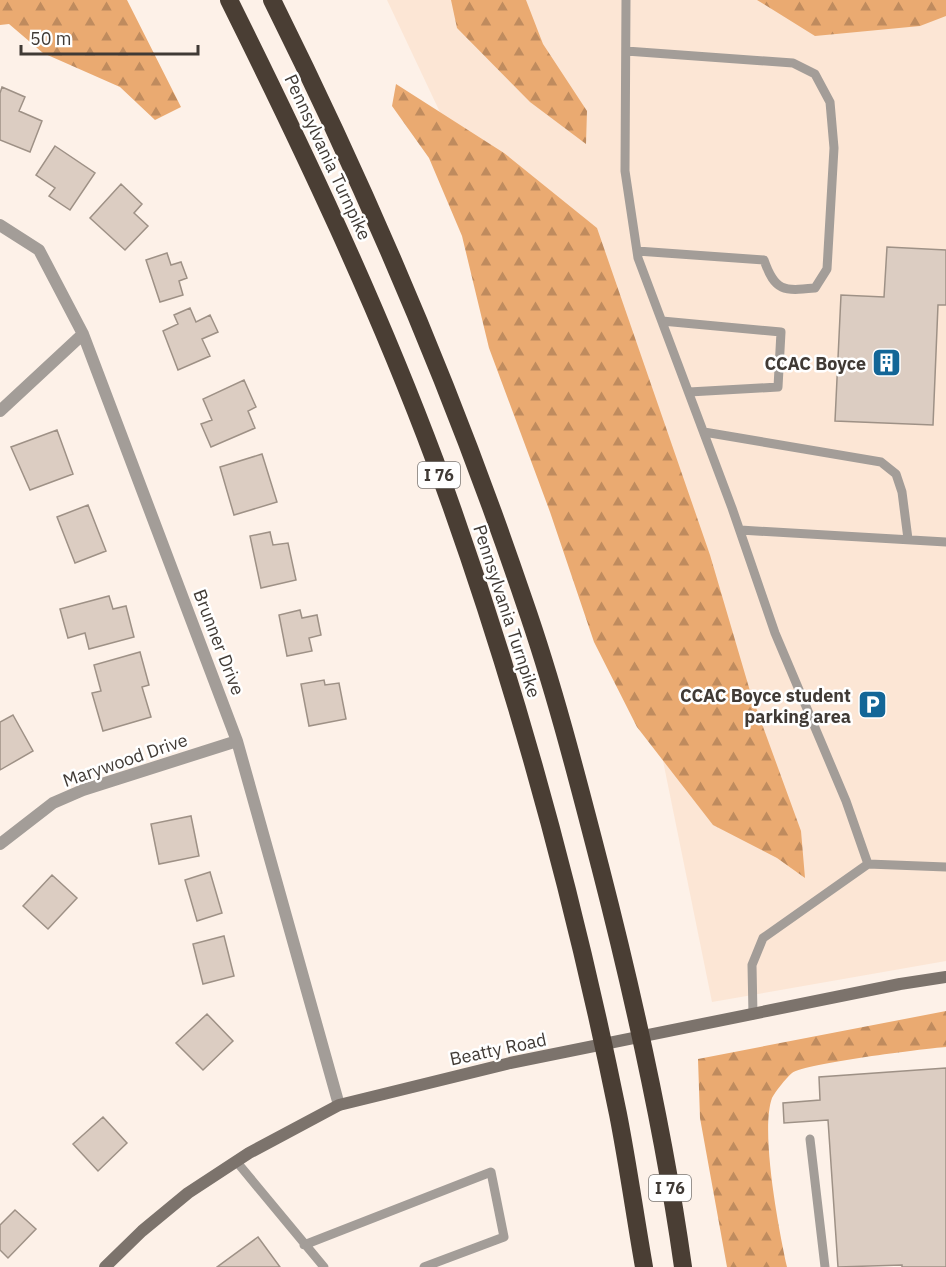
<svg xmlns="http://www.w3.org/2000/svg" width="946" height="1267" viewBox="0 0 946 1267" font-family="'IBM Plex Sans',sans-serif">
  <style>
    .built { fill: #fce6d5 }
    .forest { fill: url(#forest-firs) }
    .building { fill: #dccdc2; stroke: #9e9186; stroke-width: 1.5 }
    .lines { fill: none; stroke-linecap: round; stroke-linejoin: round }
    .lane { stroke: #a39d98; stroke-width: 9 }
    .street { stroke: #a39d98; stroke-width: 12 }
    .secondary { stroke: #7c736c; stroke-width: 12 }
    .highway { stroke: #4a3e34; stroke-width: 18 }
    .labels { text-anchor: middle; dominant-baseline: central; stroke-width: 5; stroke-linejoin: round; paint-order: stroke }
    .shield { fill: #fff; stroke: #797572; stroke-width: 1.5 }
    .shield-label { font-size: 16px; font-weight: bold; fill: #403a35 }
    .street-label { font-size: 18px; fill: #403a35; stroke: #fff }
    .poi-label { font-size: 18px; font-weight: bold; fill: #403a35; stroke: #fff; text-anchor: end }
  </style>
  <defs>
    <pattern id="forest-firs" width="22" height="20" patternUnits="userSpaceOnUse" patternTransform="scale(1.5)"><rect width="22" height="20" fill="#eaaa71"/><path d="M5 1l3.5 6h-7zM16 11l3.5 6h-7z" fill="#bf8b5e"/></pattern>
  </defs>
  <rect width="100%" height="100%" fill="#fdf1e8"/>
  <path class="built" d="M387,0H946V961L712,1002L634,618L505,250Z"/>
  <path class="forest" d="M0,0H127L181,107L155,120L120,87L43,53L9,24L0,25Z
    M451,0H526L543,44L587,111L586,144L530,102L457,28Z
    M757,0H946V16L920,26L815,36Z
    M396,84L504,153L597,228L710,555L750,691L801,831L805,878L777,858L713,825L637,727L594,642L550,512L489,348L462,236L429,158L392,106Z
    M946,1011V1047C922,1049 807,1063 792,1073C786,1078 775,1092 772,1098C760,1131 779,1231 787,1267H727L700,1118L698,1059Z"/>
  <path class="building" d="M2,87L25,97L19,111L42,121L30,152L0,140V93Z
    M55,146L95,173L70,210L49,196L55,188L36,175Z
    M121,184L142,204L134,213L148,226L125,250L90,218Z
    M887,247L946,250V305H938L933,425L835,421L841,295L884,297Z
    M167,253L171,265L181,262L187,278L179,281L183,295L160,302L146,260Z
    M190,308L196,322L210,315L218,332L202,339L210,356L178,370L163,331L178,324L174,315Z
    M244,380L256,407L248,411L255,428L211,447L201,424L212,420L203,399Z
    M57,430L73,474L30,490L11,447Z
    M262,454L277,502L234,515L220,467Z
    M88,505L106,551L75,563L57,517Z
    M270,532L273,545L288,543L296,580L261,588L250,536Z
    M109,596L113,609L126,606L134,637L89,649L85,633L68,638L60,609Z
    M300,610L302,618L317,615L321,635L309,638L312,651L287,656L279,615Z
    M140,652L149,685L142,687L151,717L103,731L92,693L101,691L94,665Z
    M324,680L325,685L339,683L346,719L309,726L301,684Z
    M13,715L33,751L0,770V722Z
    M191,816L199,856L159,864L151,824Z
    M210,872L222,913L197,921L185,880Z
    M52,875L77,898L48,929L23,906Z
    M224,936L234,976L203,984L193,944Z
    M207,1014L233,1041L203,1070L176,1043Z
    M946,1068V1267H902V1265L838,1267L828,1120L784,1123L783,1103L820,1100L819,1077Z
    M103,1117L127,1143L98,1171L73,1144Z
    M15,1210L36,1229L8,1258L0,1250V1225Z
    M258,1237L280,1267H217Z"/>
  <g class="lines">
    <path class="lane" d="M626,0L625,171L638,258L732,508L775,633L846,801L868,864
      M626,51L793,63L815,74L830,102L834,148L827,269L815,288C784,291 775,292 764,260L637,251
      M662,321L781,332L778,387L689,392
      M704,432L881,462L896,474L902,492L908,539
      M740,530L946,542
      M753,1015L752,965L763,938L868,864L946,867
      M810,1139L825,1267
      M236,1161L324,1267
      M304,1245L491,1172L504,1237L424,1267"/>
    <path class="street" d="M0,225L39,250L83,334L237,741L339,1105
      M0,411L83,334
      M0,844L53,803L83,790L237,741"/>
    <path class="secondary" d="M105,1267L142,1231L188,1193L249,1153L339,1105L510,1063L900,984L946,977"/>
    <path class="highway" d="M229,0C304,151 376,303 435,461C513,673 573,893 618,1114C628,1165 635,1216 644,1267
      M272,0C369,195 454,394 524,601C554,687 577,777 600,866C634,998 664,1132 683,1267"/>
  </g>
  <defs>
    <symbol id="building-square" viewBox="-11 -11 22 22"><rect x="-9" y="-9" width="18" height="18" rx="4" fill="#136697" stroke="#fff"/><path d="M-4-6H4V6H1V3H-1V6H-4ZM-2.5-4.3h1.7v1.8h-1.7ZM.8-4.3h1.7v1.8H.8ZM-2.5-1h1.7V.8h-1.7ZM.8-1h1.7V.8H.8Z" fill="#fff"/></symbol>
    <symbol id="parking-square" viewBox="-11 -11 22 22"><rect x="-9" y="-9" width="18" height="18" rx="4" fill="#136697" stroke="#fff"/><path d="M-3.5-5.5H1a3.5 3.5 0 0 1 0 7H-1V5.5H-3.5ZM-1-3.4V-.6H.8a1.4 1.4 0 0 0 0-2.8Z" fill="#fff"/></symbol>
  </defs>
  <g fill-rule="evenodd">
    <use href="#building-square" x="870" y="346" width="33" height="33"/>
    <use href="#parking-square" x="856" y="688" width="33" height="33"/>
  </g>
  <g class="labels">
    <g class="shield">
      <rect x="418" y="462" width="42" height="26" rx="4.5"/>
      <rect x="649" y="1175" width="42" height="26" rx="4.5"/>
    </g>
    <g class="shield-label">
      <text x="439" y="475">I 76</text>
      <text x="670" y="1188">I 76</text>
    </g>
    <g class="street-label">
      <text transform="translate(328 157) rotate(65)">Pennsylvania Turnpike</text>
      <text transform="translate(507 611) rotate(72)">Pennsylvania Turnpike</text>
      <text transform="translate(219 642) rotate(69)">Brunner Drive</text>
      <text transform="translate(125 760) rotate(-19)">Marywood Drive</text>
      <text transform="translate(498 1049) rotate(-12)">Beatty Road</text>
    </g>
    <g class="poi-label">
      <text x="866" y="363">CCAC Boyce</text>
      <text x="851" y="695">CCAC Boyce student<tspan x="851" dy="21">parking area</tspan></text>
    </g>
  </g>
  <path d="M21 45v9h177v-9" fill="none" stroke="#403a35" stroke-width="3"/>
  <text x="30" y="45" font-size="18" fill="#403a35" stroke="#ffffff" stroke-width="4.5" paint-order="stroke">50 m</text>
</svg>
